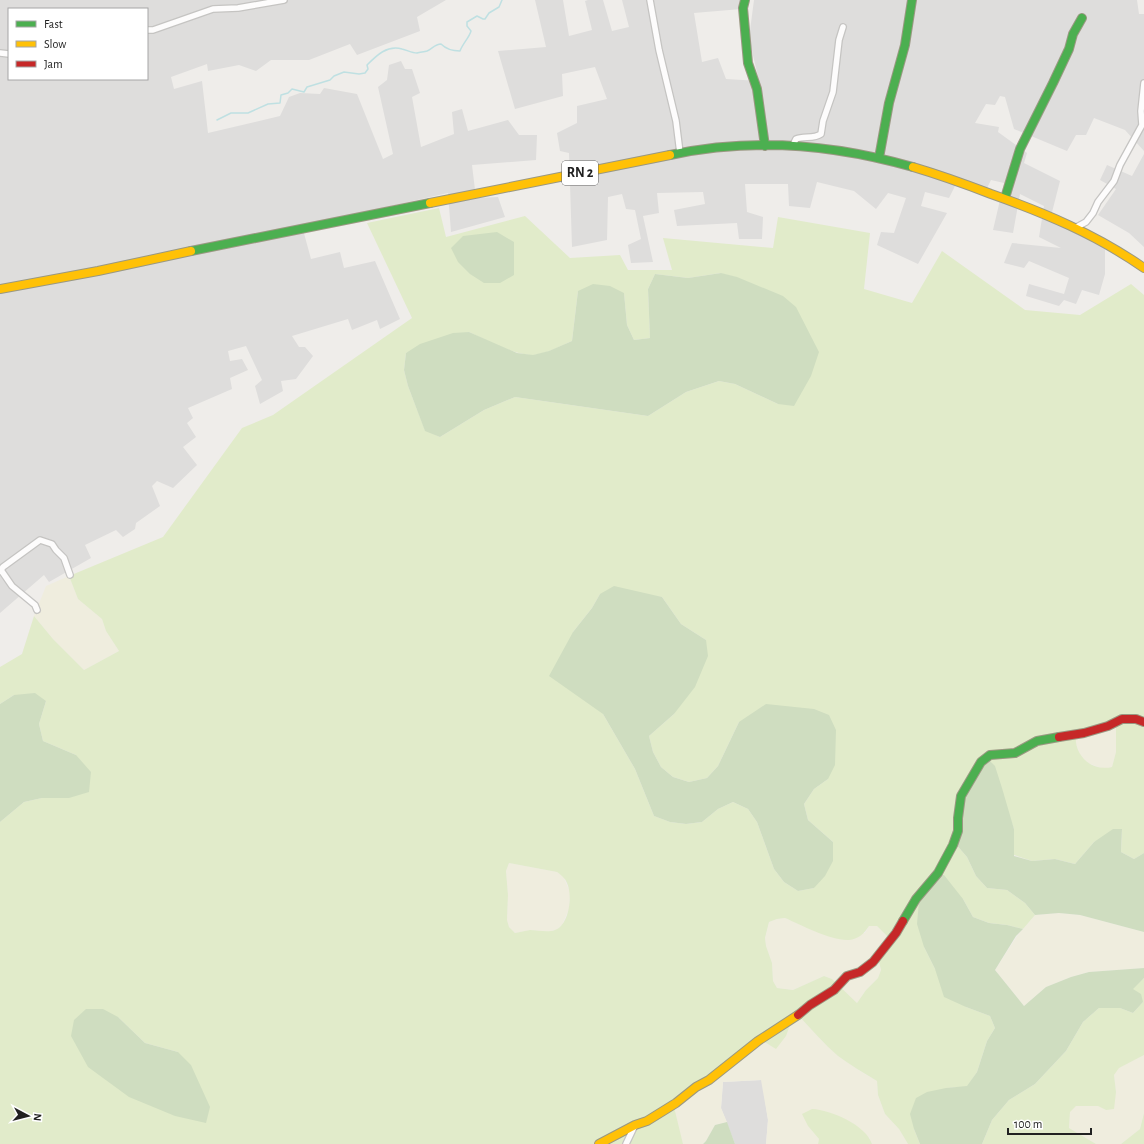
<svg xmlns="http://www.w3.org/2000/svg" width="1144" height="1144" viewBox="0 0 1144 1144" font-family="'Alegreya Sans',sans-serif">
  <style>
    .residential { fill: #dedddc; fill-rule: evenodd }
    .farmland { fill: #efedde }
    .grass { fill: #e1ebca; fill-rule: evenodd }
    .forest { fill: #cfddc0 }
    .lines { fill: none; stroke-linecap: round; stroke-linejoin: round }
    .stream { stroke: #bfe0e2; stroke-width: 1.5 }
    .street-casing { stroke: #c5c4c2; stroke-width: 8 }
    .fast-casing { stroke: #9a9882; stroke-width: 10 }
    .slow-casing { stroke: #9a9882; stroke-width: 10 }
    .jam-casing { stroke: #9a9882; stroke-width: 10 }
    .street { stroke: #fdfcfc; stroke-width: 5.5 }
    .fast { stroke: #4caf50; stroke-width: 8 }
    .slow { stroke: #ffc107; stroke-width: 8 }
    .jam { stroke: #c62828; stroke-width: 8 }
    .labels { text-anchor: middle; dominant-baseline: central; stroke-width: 4; stroke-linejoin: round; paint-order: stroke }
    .shield { fill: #fff; stroke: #646464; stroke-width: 1 }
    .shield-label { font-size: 14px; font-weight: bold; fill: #212121 }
  </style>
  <rect width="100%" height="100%" fill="#efedea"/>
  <path class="residential" d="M0,0H446L417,17L420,31L357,55L350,44L309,60H271L256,71L239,65L208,71L207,64L171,77L174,89L202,81L208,133L280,116L289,97L300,93L320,94L324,88L357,94L383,159L393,154L378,87L387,80L389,65L401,61L405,69H412L420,93L412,97L421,147L454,134L452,112L462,109L468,131L508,120L519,135H537L536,160L472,165L476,198L498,197L505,217L451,232L448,193L302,226L311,259L340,252L344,268L375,261L400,319L380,329L377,320L352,330L348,319L292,336L299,347H305L313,356L296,379L281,381L283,391L260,404L255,386L262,380L246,346L228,351L230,361L242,359L248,370L230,378L232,389L188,408L193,418L187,423L196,437L183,447L197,465L173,488L157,481L152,486L160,506L136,523L135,529L123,537L116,530L85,545L91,558L49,582L44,575L0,613ZM9,9H147V79H9Z
    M535,0H563L569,36L592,30L585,1L588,0H603L612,31L629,27L622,0H741V9L694,13L702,62L718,58L726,79L759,81L749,38L754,0H1137L1139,14H1144V151L1125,130L1094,118L1086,135H1076L1067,151L1014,129L1005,97L1000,96L995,105L986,104L975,123L999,127L998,132L1027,153L1024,163L1060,181L1050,220L1105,249V274L1099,295L1082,290L1076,304L1064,300L1059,306L1026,296L1029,284L1064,294L1069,278L1029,261L1024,268L1004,263L1012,243L1061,248L1039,237L1044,206L1020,194L1013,233L993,230L1004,183L991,180L986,190L958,180L949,198L925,192L921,206L947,213L918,264L877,245L881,232L894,233L906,198L888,193L876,209L854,191L817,182L810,208L789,206L788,184H745L747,212L763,217L762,239H739L737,223L677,226L674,210L705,204L703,192L657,193L659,213L643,216L653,262L631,263L628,245L641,239L635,210L626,209L622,194L608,197L607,240L572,247L569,153L560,151L557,133L577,123V106L607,99L595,67L562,74L563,96L515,109L498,51L546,47Z
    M1144,154V247L1129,233L1098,215L1116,189L1100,180L1107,165L1132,176Z
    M762,1080L768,1120L766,1144H735L721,1108L723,1082Z"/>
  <path class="farmland" d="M69,576L78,599L102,619L106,631L119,651L84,670L53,639L34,616L46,586Z
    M1117,726L1116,752L1112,767L1104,769L1088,763L1081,757L1075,741L1076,733Z
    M509,863L557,872L563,876L570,892L569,909L562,925L556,930L548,932L531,930L515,933L509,927L507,920L508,895L506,871Z
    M1059,913L1080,915L1144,932V968L1089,972L1071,977L1046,987L1024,1006L995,970L1017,936L1035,915Z
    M785,918L817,932L865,933L869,926H877L889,938L879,962L881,970L878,978L866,990L857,1003L832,979L824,976L793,990L777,988L773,981L772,963L766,946L765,938L769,922L777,919Z
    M799,1016L822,1041L838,1056L860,1071L877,1081L878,1095L885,1114L899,1129L908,1144H872L869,1137L808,1126L819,1139L818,1144H766L768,1120L761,1080L723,1082L721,1108L727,1122L715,1125L706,1141L703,1144H683L673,1108L792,1019Z
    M1144,1055V1113L1140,1129L1121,1144H1096L1069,1128L1070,1111L1076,1106H1099L1106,1110L1116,1092L1114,1075L1118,1068Z"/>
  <path class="grass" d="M439,208L446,237L525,216L570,258L620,255L628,270H672L663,238L773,248L778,217L870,233L864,289L912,303L942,251L1025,310L1080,315L1131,284L1144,295V853L1134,859L1121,852L1122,830L1094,842L1075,864L1055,859L1032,861L1014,855V829L1007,809L966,793L954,842L967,857L976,876L987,888L1007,890L1025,903L1035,915L1023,929L1007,925L989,923L973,917L963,899L924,947L935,969L966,1007L990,1016L995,1028L987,1041L977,1072L967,1087L946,1088L914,1129L920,1144H908L899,1129L885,1114L878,1095L877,1081C864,1073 850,1065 838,1056C824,1044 812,1030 799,1016L792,1019L786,1036L776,1049L763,1041L674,1107L683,1144H0V822L24,802L42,798H69L76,755L43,741L39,724L46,701L14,695L0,704V667L22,654L34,616L53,639L84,670L119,651L106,631L102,619L78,599L69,576L163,537L242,428L273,415L412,318L367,223ZM721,273L778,404L735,384L719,381L686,392L648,416L515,397L484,410L440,437L425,430L408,386L404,370L406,353L469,332C486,340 516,356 534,355C547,354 560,346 572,341L578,291L624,293L627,325L634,340L650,338L648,289L655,274L688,278ZM600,594L662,597L681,624L706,640L674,714L649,736L653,752L661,767L673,777L689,782L707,778L718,766L739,722L828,779L814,789L804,804L808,820L833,842L814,888L798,891L784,882L774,869L757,822L748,809L733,802L718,809L702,822L686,824L670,822L654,816L635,769L603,714L573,632L592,608ZM1116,726V752L1112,767C1090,772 1073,754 1076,733ZM509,863L557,872C561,875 565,878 567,883C573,896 569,925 555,930C547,933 538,930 530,930C525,931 520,932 515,933L509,927L507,920L508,895L506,871ZM785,918C801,925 831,941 849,940C858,939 864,934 869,926H877L889,938L880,953L879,962L881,970L878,978L866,990L857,1003L832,979L824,976L793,990L777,988L773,981L772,963L766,946L765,938L769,922L777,919ZM118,1017L145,1043L178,1052L175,1116Z
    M1144,978V1055L1119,1068L1114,1075L1116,1092L1114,1109L1106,1110L1098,1106H1076L1070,1112L1069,1128L1096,1144H982L992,1120L1009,1100L1035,1084L1066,1051L1083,1022L1099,1008H1120L1133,1013L1143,1002L1132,989Z
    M812,1109C831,1110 866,1125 872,1144H818L819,1139L808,1126L802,1114Z
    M1144,1113V1144H1121L1140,1129Z"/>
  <path class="forest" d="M497,232L514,242V275L500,283H484L470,274L458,262L451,248L463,236Z
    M721,273L737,277L783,296L796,307L819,352L811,376L794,406L778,404L735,384L719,381L686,392L648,416L515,397L484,410L440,437L425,431L408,386L404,370L406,353L420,344L453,333L469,332L517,353L533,355L549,351L572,341L578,291L593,284L610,286L624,293L627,325L634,340L650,338L648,289L655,274L688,278Z
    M614,586L662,597L681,624L706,640L708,656L695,687L674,714L649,736L653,752L661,767L673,777L689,782L707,778L718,766L739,722L766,704L814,709L829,715L836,730L835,765L828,779L814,789L804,804L808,820L833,842V861L825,876L814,888L798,891L784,882L774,869L757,822L748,809L733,802L718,809L702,822L686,824L670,822L654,816L635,769L603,714L549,676L573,632L592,608L600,594Z
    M35,693L46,701L39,724L43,741L76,755L91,772L89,792L69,798H42L24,802L0,822V704L14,695Z
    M986,757L995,766L1002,788L1014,829V856L1032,861L1055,859L1075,864L1094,842L1113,829H1122L1121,852L1134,859L1144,853V932L1080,915L1059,913L1035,915L1025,903L1007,890L987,888L976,876L967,857L954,842L966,793Z
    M944,875L963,899L973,917L989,923L1007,925L1023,929L1016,936L995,970L1024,1006L1046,987L1071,977L1089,972L1144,968V978L1133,989L1141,994L1143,1002L1133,1013L1120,1008H1099L1083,1022L1066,1051L1035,1084L1009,1100L992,1120L982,1144H920L914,1129L910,1114L916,1098L927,1092L946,1088L967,1086L977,1072L987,1041L995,1028L990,1016L966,1007L944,997L935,969L924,947L917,924L919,901L929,876Z
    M86,1009H103L118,1017L145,1043L178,1052L191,1065L210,1107L206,1123L175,1116L129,1097L88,1067L71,1036L74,1020Z
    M727,1122L735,1144H703L706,1141L715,1125Z"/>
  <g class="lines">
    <path class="stream" d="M217,120L231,113H248L268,104L280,103L281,95L288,93L292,89L304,92L307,87L330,80L334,76L344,72L359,74L365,73L368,69L367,65C377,55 387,45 402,49C407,50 412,53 417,53C420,52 424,52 427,51C432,49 435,44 441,44C447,50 453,51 460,51C463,43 469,38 471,31L467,26V22L477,16L483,19H485L489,13L499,7L502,0"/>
    <defs>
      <path id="street" d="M650,0L659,50L676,121L680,153
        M147,30H153L213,9L238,8L284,0
        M0,53L9,54
        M793,145L796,139C804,136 814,139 821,134L823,121L833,92L839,40L843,27
        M1075,228L1086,222L1093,213L1098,202L1114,181L1120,165L1142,125L1141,111L1144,83
        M1,570L12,586L35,605L37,610
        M0,571L3,567L40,540L52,544L56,550L64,558L70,575
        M626,1144L635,1125"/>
      <path id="fast" d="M745,0L743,8L748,63L757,89L765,146
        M670,155C752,137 833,144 913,167
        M879,158L889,103L905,45L912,0
        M1005,198L1020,149L1053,83L1069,49L1073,34L1082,18
        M191,251L430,203
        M903,921L916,899L938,873L953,845L958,831V818L961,796L981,762L990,755L1015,753L1037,741L1059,737"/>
      <path id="slow" d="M913,167C940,175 965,184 991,194C1045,213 1097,235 1144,268
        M430,203L670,155
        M0,289L98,271L191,251
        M599,1144L635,1125L647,1121L676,1103L696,1087L709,1080L758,1041L798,1015"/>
      <path id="jam" d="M1059,737L1084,733L1108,726L1122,719H1136L1144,722
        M798,1015L810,1005L834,990L847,976L860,972L873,962L896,933L903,921"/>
    </defs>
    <use href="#street" class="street-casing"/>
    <use href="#fast" class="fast-casing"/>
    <use href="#slow" class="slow-casing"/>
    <use href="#jam" class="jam-casing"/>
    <use href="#street" class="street"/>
    <use href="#fast" class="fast"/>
    <use href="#slow" class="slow"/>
    <use href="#jam" class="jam"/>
  </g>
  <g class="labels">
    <rect class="shield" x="562" y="161" width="36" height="24" rx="3"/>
    <g class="shield-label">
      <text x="580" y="173">RN 2</text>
    </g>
  </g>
  <rect x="8" y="8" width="140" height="72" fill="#ffffff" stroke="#a6a6a6"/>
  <rect x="16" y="21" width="20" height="6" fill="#4caf50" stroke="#a6a6a6"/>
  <text x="44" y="28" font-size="12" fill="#212121">Fast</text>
  <rect x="16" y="41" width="20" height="6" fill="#ffc107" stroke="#a6a6a6"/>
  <text x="44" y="48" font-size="12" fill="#212121">Slow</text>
  <rect x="16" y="61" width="20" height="6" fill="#c62828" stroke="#a6a6a6"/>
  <text x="44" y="68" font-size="12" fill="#212121">Jam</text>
  <g transform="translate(28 1116) rotate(97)" stroke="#ffffff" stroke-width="3" paint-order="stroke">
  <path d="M0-3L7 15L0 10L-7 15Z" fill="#212121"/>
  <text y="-6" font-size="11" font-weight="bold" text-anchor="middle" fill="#212121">N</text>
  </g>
  <path d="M1008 1128v6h83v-6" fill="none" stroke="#212121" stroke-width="2"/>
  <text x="1014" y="1128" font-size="12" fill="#212121" stroke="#ffffff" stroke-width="3" paint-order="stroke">100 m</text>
</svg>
